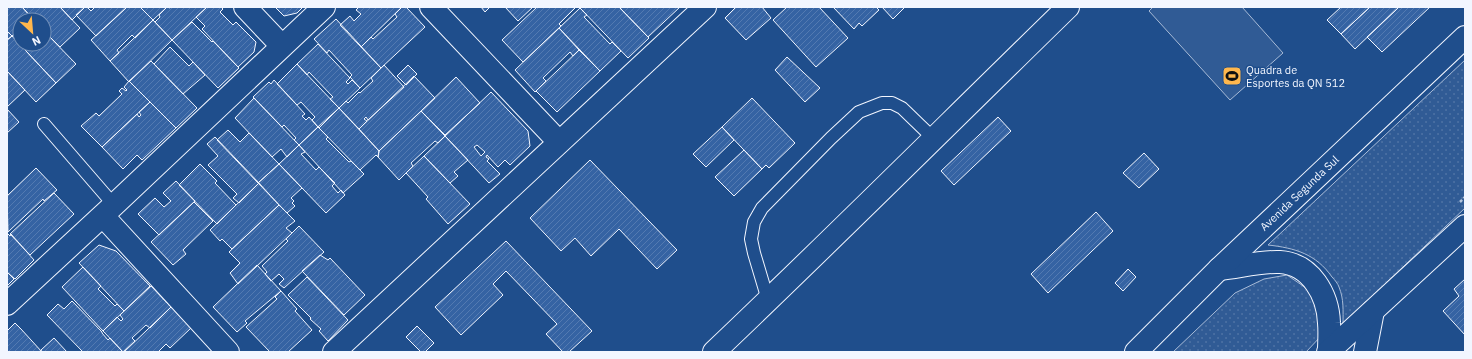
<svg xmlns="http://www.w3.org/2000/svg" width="1472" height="359" viewBox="0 0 1472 359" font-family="'IBM Plex Sans',sans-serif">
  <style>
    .green { fill: url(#green-dots); stroke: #a8bbd7 }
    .pitch { fill: #305b95; stroke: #a8bbd7 }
    .building { fill: url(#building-hatch); stroke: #f2f6ff; fill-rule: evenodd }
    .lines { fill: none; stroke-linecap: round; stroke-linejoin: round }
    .service-casing { stroke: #f2f6ff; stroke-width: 14 }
    .minor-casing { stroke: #f2f6ff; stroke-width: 24 }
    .secondary-casing { stroke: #f2f6ff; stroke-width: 24 }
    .path { stroke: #b3c4dc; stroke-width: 2.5; stroke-dasharray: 3 2; stroke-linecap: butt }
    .service { stroke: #1f4e8c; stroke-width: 12 }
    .minor { stroke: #1f4e8c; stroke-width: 22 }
    .secondary { stroke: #1f4e8c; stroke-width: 22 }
    .labels { text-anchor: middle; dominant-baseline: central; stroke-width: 3; stroke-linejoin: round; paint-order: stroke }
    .poi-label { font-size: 11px; fill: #f2f6ff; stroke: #1f4e8c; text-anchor: start }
    .street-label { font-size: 11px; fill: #f2f6ff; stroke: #1f4e8c }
  </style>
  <defs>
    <pattern id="green-dots" width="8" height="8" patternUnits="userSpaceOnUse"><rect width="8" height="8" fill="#305b95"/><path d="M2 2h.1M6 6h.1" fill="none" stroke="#4e73a5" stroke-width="1.8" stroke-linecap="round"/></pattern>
    <pattern id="building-hatch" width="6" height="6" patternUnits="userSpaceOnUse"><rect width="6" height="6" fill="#3563a3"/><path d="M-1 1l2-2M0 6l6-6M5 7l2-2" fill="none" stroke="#537ab1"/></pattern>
  </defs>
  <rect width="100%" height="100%" fill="#1f4e8c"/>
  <path class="green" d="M1465,60V208L1343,324C1343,311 1344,299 1339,287C1338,284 1335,280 1332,277C1316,254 1295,248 1268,245Z
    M1287,275L1312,292L1322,335L1306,352H1173L1235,293L1264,279Z"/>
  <path class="pitch" d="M1153,7H1242L1283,53L1230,100L1149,11Z"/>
  <path class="building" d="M7,7H22L32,18L29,20H20V28L12,36L7,31Z
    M22,7H60L80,28L60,47L44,31V20H34Z
    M60,7H85L72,20Z
    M85,7H87L91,11L95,7H127L96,36L76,15Z
    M127,7H140L153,20L135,38L132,35L117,50L119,53L110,61L91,40Z
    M140,7H167L153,20Z
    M167,7L170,8L171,7H207L172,40L153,20L155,22L160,17L159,15Z
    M207,7H221L223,9L220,12L233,25L236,22L256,42L254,52L238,67L202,29L205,26L196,17Z
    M275,7H303L297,13L284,16Z
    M359,7H402L361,47L340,25L350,16L354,21L361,14L356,10Z
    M402,7H406L425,27L381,68L361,47L371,37L373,39L397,17L395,14Z
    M481,7H490L485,12Z
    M505,7H533L518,21Z
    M537,7H576L559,24L561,26L523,62L502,40Z
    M582,7H619L649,38L628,58L580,8Z
    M619,7H680L648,37Z
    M736,7H762L771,18L746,40L725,18Z
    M787,7H819L848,38L816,67L773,20Z
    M833,7H876L879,10L862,26L859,23L854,29Z
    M882,7H905L893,19Z
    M1341,7H1370L1341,34L1327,20Z
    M1370,7H1399L1355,49L1341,34Z
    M1399,7H1430L1382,52L1367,37Z
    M580,8L587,15L584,17L610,44L612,42L621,51L600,71L559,28Z
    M336,19L381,68L360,88L350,77L352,75L329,50L327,53L314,39Z
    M153,20L172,40L129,82L110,61Z
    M192,22L212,42L213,41L239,68L218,88L172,40Z
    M20,28V44H44V31L76,64L56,83L12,36Z
    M559,28L579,50L573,56L570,52L543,78L546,81L535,92L515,70Z
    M7,31L12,36L7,40Z
    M12,36L56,83L36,102L7,71V40Z
    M318,44L350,78L346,82L348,84L352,80L360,88L339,108L330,99L333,97L309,72L307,75L297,64Z
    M170,47L189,66L193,62L205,75L183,94L154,64Z
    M579,50L600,71L557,112L536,91Z
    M787,57L820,88L805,102L775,70Z
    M151,61L197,108L176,128L129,81Z
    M297,64L339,108L318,127L312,120L315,117L301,102L297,105L277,84Z
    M384,65L404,87L368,120L366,117L364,119L367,121L359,129L339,108L346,101L348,103L359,92L360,93L373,81L371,78Z
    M408,65L417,74L406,85L397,76Z
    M7,71L25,90L7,107Z
    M414,76L435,98L379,151L359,129Z
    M456,77L480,103L445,135L421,111Z
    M274,80L305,114L302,116L306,120L309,117L318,127L299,145L294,140L296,138L284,125L282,127L253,97L269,82L271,84Z
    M129,81L150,102L102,147L81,126L96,113L99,116L122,94L119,91L122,88L126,91L127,90L124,87Z
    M491,92L528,131L530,146L510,165L505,160L498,167L487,155L486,157L489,159L487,161L500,174L489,183L445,136ZM477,145L485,152L481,156L474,147Z
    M254,98L299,145L287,157L281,149L272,157L235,118Z
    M752,98L795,143L769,168L766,165L762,169L722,127Z
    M150,102L176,128L142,160L137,155L123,169L102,147L137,114L139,117L141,115L139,112Z
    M339,108L379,151L378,157L376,155L360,170L319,128Z
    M7,109L19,122L7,133Z
    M421,111L445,136L438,143L435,141L411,163L413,166L399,180L378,157L379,151Z
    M998,117L1011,131L954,185L941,171Z
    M318,127L328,137L326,139L349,162L351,161L364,174L343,193L299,145Z
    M722,127L734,140L706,167L693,154Z
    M228,130L240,142L249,133L279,164L258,183L217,140Z
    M445,136L468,160L454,172L458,176L450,183L424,156Z
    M215,137L259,183L239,203L233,198L237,194L208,165L218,156L207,144Z
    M299,145L305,152L301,154L316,170L319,167L335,183L332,186L338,193L341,190L345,195L326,213L279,164Z
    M744,150L762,169L734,196L715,177Z
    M1144,153L1159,169L1139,188L1123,173Z
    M424,156L470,204L448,224L426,199L428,197L406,173Z
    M590,160L677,250L657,269L619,229L591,256L575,238L561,251L530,218Z
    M200,164L217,181L215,183L236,205L217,224L179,185Z
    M279,164L302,188L291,198L294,201L292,203L295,206L287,213L258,183Z
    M36,168L57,190L44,201L43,199L8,232L7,196Z
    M176,181L195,201L159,235L138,214L155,198L164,207L171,201L163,193Z
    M259,183L279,205L232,249L222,239L220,241L210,230Z
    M54,193L74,214L30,255L10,234Z
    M194,202L213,221L183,250L186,254L173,265L151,242Z
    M279,205L295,221L286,228L292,233L238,284L230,273L240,263L229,252Z
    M1096,212L1113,231L1048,293L1031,274Z
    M299,226L324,252L284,288L279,284L284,279L279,274L271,281L265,274L267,272L262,266L288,241L286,239Z
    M7,233L10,236L11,234L34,260L15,279L7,272Z
    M506,241L592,331L569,352H563L546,334L557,324L506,271L493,284L503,295L461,335L435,307Z
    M99,245L116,251L150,286L124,311L79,263Z
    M320,255L328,260L330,258L365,295L344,315L302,271Z
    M257,265L281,291L245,321L247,323L237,332L213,307Z
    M83,267L101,286L98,289L115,306L117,304L124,311L103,331L62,287Z
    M1128,269L1136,277L1123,291L1115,283Z
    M7,272L14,279L7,286Z
    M307,277L348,320L328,341L319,331L321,329L310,319L311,318L288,295Z
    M1465,279V335L1443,311L1459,296L1454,289Z
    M151,286L171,307L150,328L146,325L132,338L135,341L123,352L103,331L117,317L121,321L123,319L120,315Z
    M281,291L297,309L295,311L312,330L288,352H270L246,327L277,299L275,297Z
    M72,301L102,332V333L108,340L110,338L123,352H83L47,315L58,304L64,309Z
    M171,307L191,328L170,348L166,344L159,351L160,352H124Z
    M15,323L21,329L42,352H7V331Z
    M417,326L434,343L425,352H421L406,337Z
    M54,338L67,352H42L41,350Z"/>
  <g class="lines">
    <defs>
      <path id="service" d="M44,124L114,205
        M768,300L754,253L751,239L754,222L762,208L831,138L859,112L882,103H892L902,108L933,138"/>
      <path id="minor" d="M245,7L282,46
        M431,7L559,142
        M103,216L228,352
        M7,304L114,205L324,7
        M334,352L705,7
        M714,352C833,239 950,122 1068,7
        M1365,352L1373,311"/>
      <g id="secondary">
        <path d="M1219,269C1239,267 1261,261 1280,262C1311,264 1328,295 1329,323C1330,333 1329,342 1329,351"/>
        <path id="s1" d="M1136,352L1219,269L1465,37"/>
        <path d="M1328,352L1465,226"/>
      </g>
    </defs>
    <use href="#service" class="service-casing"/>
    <use href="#minor" class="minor-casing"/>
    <use href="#secondary" class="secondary-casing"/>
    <path class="path" d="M1460,202L1465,197"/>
    <use href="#service" class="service"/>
    <use href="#minor" class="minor"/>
    <use href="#secondary" class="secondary"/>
  </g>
  <defs>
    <symbol id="stadium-square" viewBox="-11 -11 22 22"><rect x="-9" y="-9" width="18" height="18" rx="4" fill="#ffb74d" stroke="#1f4e8c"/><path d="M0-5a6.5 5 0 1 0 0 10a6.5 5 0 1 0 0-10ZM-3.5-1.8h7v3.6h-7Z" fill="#111"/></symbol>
  </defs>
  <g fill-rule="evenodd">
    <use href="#stadium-square" x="1221" y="65" width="22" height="22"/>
  </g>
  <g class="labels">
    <g class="poi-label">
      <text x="1246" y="70">Quadra de<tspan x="1246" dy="13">Esportes da QN 512</tspan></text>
    </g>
    <g class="street-label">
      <text stroke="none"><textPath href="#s1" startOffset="228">Avenida Segunda Sul</textPath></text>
    </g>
  </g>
  <rect width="1472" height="359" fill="none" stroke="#f2f6ff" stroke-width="16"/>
  <g transform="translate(32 32) rotate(154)"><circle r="19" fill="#1f4e8c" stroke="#7391ba"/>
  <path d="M0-3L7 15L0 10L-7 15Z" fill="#ffb74d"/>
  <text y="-6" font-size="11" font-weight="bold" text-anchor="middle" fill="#f2f6ff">N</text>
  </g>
</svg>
